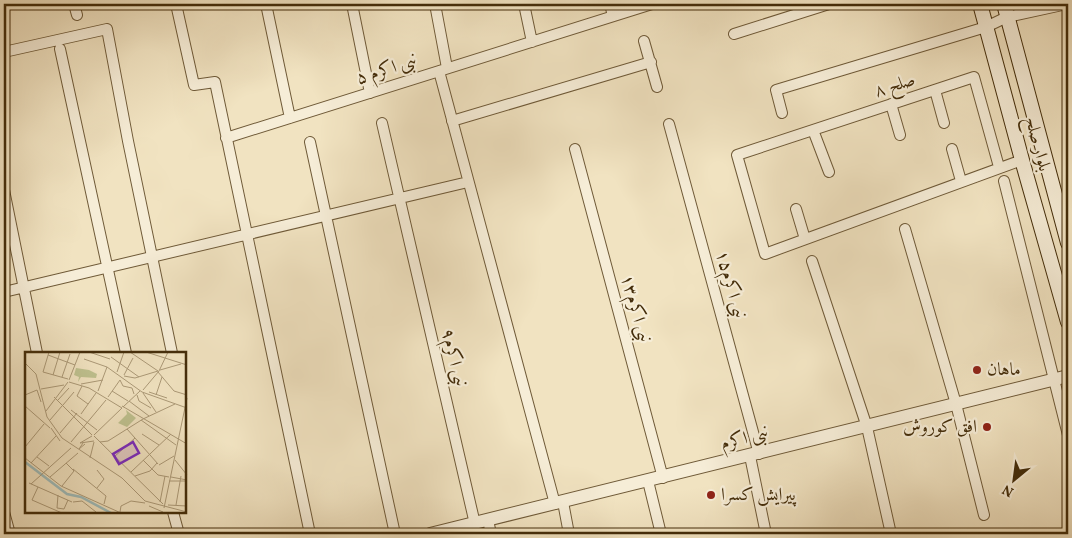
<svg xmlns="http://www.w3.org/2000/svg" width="1072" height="538" viewBox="0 0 1072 538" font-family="Vollkorn,Amiri,serif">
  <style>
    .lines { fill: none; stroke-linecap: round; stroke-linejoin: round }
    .minor-casing { stroke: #6f5a38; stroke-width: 12 }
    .tertiary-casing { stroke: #6f5a38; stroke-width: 14 }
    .secondary-casing { stroke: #442d0a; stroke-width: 16 }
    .minor { stroke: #f6edd7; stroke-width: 10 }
    .tertiary { stroke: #f6edd7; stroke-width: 12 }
    .secondary { stroke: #f6edd7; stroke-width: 14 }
    .poi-dot { fill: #8f2418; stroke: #f6edd7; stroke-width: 2 }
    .labels { text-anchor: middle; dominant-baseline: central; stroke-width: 4.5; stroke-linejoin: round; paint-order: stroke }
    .street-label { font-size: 18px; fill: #442d0a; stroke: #f6edd7 }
    .poi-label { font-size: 18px; fill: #442d0a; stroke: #f6edd7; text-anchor: start }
    .inset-river { fill: none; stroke: #9ebcbb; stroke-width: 2.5 }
    .inset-road { fill: none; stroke: #ac9a78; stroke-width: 1 }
    .view { fill: #7b2cbf; fill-opacity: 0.15; stroke: #7b2cbf; stroke-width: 2.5 }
    .inset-edge { fill: none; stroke: #442d0a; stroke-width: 2.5 }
  </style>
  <rect width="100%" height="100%" fill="#f1e3c1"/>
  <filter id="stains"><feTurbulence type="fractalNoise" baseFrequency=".004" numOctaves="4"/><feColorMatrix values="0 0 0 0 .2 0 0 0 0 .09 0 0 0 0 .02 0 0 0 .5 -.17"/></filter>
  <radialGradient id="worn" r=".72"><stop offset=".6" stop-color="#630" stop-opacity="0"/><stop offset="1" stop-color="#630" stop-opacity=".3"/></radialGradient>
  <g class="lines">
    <defs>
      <path id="minor" d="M74,4L77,15
        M176,4L194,85L215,82L310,534
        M266,4L290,118
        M352,4L370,93
        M435,4L447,68
        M524,4L532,42
        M610,4L613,16
        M734,34L829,4
        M644,41L657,87
        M60,49L126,353
        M4,52L107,29L128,141L172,353
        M439,71L555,504
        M935,90L944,123
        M891,104L900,135
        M782,113L776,90L986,27L1007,17L1067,4
        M452,121L651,62
        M382,123L475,524
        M669,124L759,454
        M813,130L829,172
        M226,138L652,4
        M310,142L395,534
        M575,149L663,478
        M952,149L961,181
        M999,167L974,77L737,155L765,254L1022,160
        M1004,181L1068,435
        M4,190L37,353
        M796,209L805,239
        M905,229L956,404L984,515
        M812,261L867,427L891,534
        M4,292L468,182
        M750,456L766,534
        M648,481L661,534
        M563,502L569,534
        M4,512L10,534
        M173,512L179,534
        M488,520L491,534"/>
      <path id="tertiary" d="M430,534L1068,376"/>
      <path id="secondary" d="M980,4L1022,160L1068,322
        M1004,4L1068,243"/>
    </defs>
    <use href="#minor" class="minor-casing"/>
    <use href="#tertiary" class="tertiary-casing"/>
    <use href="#secondary" class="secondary-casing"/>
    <use href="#minor" class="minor"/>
    <use href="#tertiary" class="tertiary"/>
    <use href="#secondary" class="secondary"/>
  </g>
  <g class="poi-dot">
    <circle cx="977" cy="370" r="5"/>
    <circle cx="987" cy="427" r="5"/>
    <circle cx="711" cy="495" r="5"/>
  </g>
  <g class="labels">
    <g class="street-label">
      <text transform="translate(387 70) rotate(-18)">نبی اکرم ۵</text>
      <text transform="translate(895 86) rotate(-18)">۸ صلح</text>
      <text transform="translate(1037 144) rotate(75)">بلوار صلح</text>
      <text transform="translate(730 285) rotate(75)">نبی اکرم۱۵</text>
      <text transform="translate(635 309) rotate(75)">نبی اکرم۱۳</text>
      <text transform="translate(453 358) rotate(77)">نبی اکرم۹</text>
      <text transform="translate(745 439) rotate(-14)">نبی اکرم</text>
    </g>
    <g class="poi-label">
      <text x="987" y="370">ماهان</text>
      <text x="977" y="427" text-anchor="end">افق کوروش</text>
      <text x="721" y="495">پیرایش کسرا</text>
    </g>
  </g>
  <g transform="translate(25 352)">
    <rect width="161" height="161" fill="#f1e3c1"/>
    <path d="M51,16L64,18L72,22L71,26L56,25L53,30L54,25L49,23ZM101,58L111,66L102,75L93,71L102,62Z" fill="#bfc290"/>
    <path class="inset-river" d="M0,110L42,142L56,145L86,161"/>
    <path class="inset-road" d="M24,0L18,20L43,27M64,0L85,7M105,0L133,19M121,0L162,13M23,3L50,13M86,5L114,25M59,7L82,15L117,40L162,56M0,11L11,22L22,65L37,86L97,126L120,149L162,160M135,18L156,12M92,20L99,0M133,20L149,39L162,43M28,23L35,0M99,23L108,6M99,24L110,26L133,19M37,25L45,2M44,28L55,0M95,28L98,34L107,36L109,42M44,30L64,36L97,56M56,32L78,28M57,34L52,44L63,52M16,37L39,33M118,38L134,19L143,0M73,39L82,15M87,39L103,49M124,40L142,46M118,41L131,60M0,43L12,38L16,50M112,43L114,49L126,56M131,43L137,25M29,45L67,83M83,45L95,28M33,48L44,36M104,49L124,64M38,53L49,40M0,54L25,76M97,54L162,92M98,55L115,39M46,58L72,78M21,59L43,30M56,62L71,41M118,67L150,52M25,68L37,54M116,68L151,93M26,76L35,89M102,77L133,112M35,81L52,61M117,82L134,93M69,83L97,56M67,84L55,91L69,89M69,84L138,152M46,90L81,48M75,90L83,89L118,67M58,91L54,97L60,92M0,95L19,72M12,105L24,114M89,105L110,86M0,106L36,134L96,161M65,106L69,90M118,108L133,123L144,125M150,108L162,123M6,111L31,84M134,113L149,104M48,117L81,144L79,152M106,120L146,82M110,124L125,119L132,111M25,125L53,101M146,125L162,128M144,129H162M4,131L47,150M6,132L46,96M37,134L49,119L41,111M13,135L7,148L37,161M72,136L79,127L72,118M33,143L32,156L39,157L43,148M48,150L57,149L71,160M135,150L140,124M143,153L162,154M151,153L156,124M124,154L138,160M139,156L162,46M95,160L96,154L106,149L120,151M119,161H135"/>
    <path class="view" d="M108,90L114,101L94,112L88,102Z"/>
    <rect width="161" height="161" class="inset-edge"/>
  </g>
  <rect width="1072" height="538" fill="none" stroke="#f1e3c1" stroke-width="20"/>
  <rect x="5" y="5" width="1062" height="528" fill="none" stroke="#442d0a" stroke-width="2.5"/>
  <rect x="10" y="10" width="1052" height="518" fill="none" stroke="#442d0a"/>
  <g transform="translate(1014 480) rotate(209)" stroke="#f6edd7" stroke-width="4" paint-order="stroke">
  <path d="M0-4L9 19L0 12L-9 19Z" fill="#442d0a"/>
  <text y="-8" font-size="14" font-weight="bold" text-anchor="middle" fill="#442d0a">N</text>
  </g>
  <rect width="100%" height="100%" filter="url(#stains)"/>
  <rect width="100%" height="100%" fill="url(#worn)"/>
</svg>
